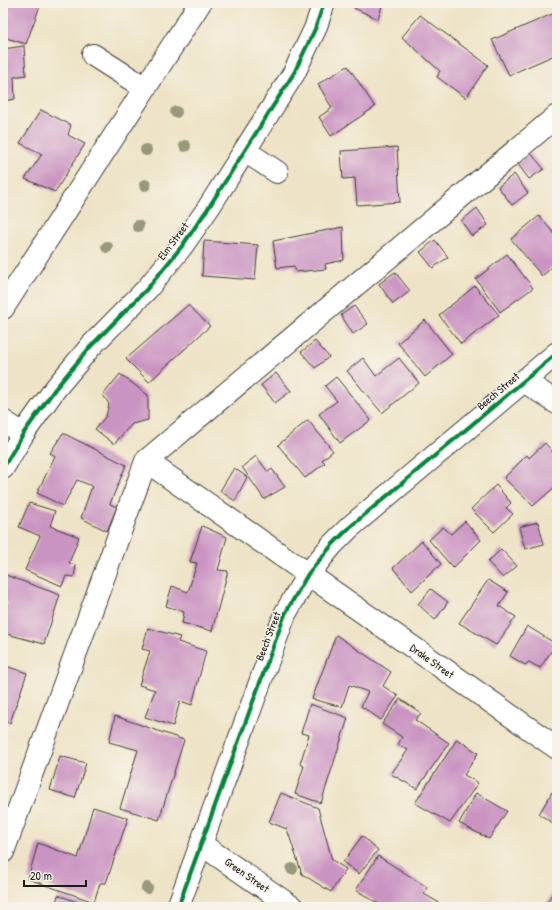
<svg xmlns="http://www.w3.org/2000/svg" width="560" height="910" viewBox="0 0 560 910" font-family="'Patrick Hand',sans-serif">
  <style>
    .building { fill: #ca94c2 }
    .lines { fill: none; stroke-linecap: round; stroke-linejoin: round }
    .minor-casing { stroke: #3c3a36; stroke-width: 24 }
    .minor { stroke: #fff; stroke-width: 22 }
    .cycleway-casing { stroke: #f7f3e8; stroke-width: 6 }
    .cycleway { stroke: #00873e; stroke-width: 4 }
    .tree { fill: #97987b }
    .labels { text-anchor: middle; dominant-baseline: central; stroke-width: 3; stroke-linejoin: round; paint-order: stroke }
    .street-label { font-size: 11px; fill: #1c1c1c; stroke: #f7f3e8 }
  </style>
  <rect width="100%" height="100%" fill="#f7f3e8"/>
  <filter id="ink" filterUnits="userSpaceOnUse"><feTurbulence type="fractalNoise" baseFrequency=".025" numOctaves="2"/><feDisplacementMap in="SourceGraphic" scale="8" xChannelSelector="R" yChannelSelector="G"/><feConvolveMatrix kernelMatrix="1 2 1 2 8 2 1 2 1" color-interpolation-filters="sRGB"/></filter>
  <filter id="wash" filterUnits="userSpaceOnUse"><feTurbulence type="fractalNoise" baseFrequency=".012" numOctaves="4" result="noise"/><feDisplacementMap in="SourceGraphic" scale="16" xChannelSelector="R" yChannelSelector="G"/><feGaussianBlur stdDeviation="0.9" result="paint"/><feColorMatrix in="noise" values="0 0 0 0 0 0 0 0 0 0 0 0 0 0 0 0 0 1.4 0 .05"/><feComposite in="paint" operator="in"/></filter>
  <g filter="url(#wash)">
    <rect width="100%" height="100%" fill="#eee3c6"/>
    <g id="blocks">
      <path class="building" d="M3,3H41L26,44L3,37Z
        M355,3H383L378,19L354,8Z
        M557,12V54L509,75L492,40Z
        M420,15L488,65L466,98L437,77L440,71L402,37Z
        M24,46L26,75L14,77L15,99L3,101V49Z
        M348,66L375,107L331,136L319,117L332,108L318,84Z
        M41,110L71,125L68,135L85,144L55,192L25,179L42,154L20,143Z
        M397,147L400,202L357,205L355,178L343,179L341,151Z
        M530,152L544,169L529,179L517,163Z
        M514,174L528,193L512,205L498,187Z
        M477,208L488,225L472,236L461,221Z
        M539,216L557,237V263L542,276L511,239Z
        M343,227L344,260L325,264L326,269L296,272L294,266L277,268L273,241Z
        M435,240L448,257L433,268L420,252Z
        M204,241L258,245L255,280L202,276Z
        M507,254L533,288L500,312L476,279Z
        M395,272L410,291L393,304L379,284Z
        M475,286L499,315L461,344L439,315Z
        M188,305L210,326L149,382L126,359Z
        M354,306L368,324L353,334L341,315Z
        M425,320L452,354L425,377L398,343Z
        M315,341L329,357L315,368L301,352Z
        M363,358L376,376L399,358L419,383L382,413L347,371Z
        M276,373L291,391L275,403L261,385Z
        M120,374L148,395V420L132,424L114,444L95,429L106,416L109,404L103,395Z
        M336,377L371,420L340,443L319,414L337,401L325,386Z
        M308,420L333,451L322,460L325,463L305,478L278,445Z
        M63,433L126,465L110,504L117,507L107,531L81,518L92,486L77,480L63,506L37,493L55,456L50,453Z
        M545,443L557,457V485L533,506L504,478L527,455L529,458Z
        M256,456L268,472L272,469L285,487L264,499L242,467Z
        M234,468L247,477L235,501L220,491Z
        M496,485L511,503L506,508L513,514L494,532L471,509Z
        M29,503L55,511L50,526L79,537L69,563L76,565L74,577L66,576L62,586L25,570L40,536L19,527Z
        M465,521L481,540L453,568L429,540L443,527L451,534Z
        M538,522L544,544L525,549L519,527Z
        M202,526L227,537L218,570L228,571L212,631L182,623L184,612L166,606L172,586L188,592L197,563L190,562Z
        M422,541L441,564L412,591L393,568Z
        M501,549L517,566L503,578L488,562Z
        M3,574L60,595L44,644L3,633V625L8,603L3,601Z
        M488,580L508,592L499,606L516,617L496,645L459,623Z
        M431,589L448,602L435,620L418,604Z
        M527,626L556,644L540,668L529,662L525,665L510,656Z
        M148,628L180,637L178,642L206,651L192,705L180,701L173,726L145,717L155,690L139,685L150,651L142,649Z
        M336,635L391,672L383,686L398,696L381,720L361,706L368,692L349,685L342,707L312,699Z
        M3,665L27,673L10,723L3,721Z
        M400,699L421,713L415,720L449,743L417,789L391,774L408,750L398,745L402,737L382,724Z
        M310,704L348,718L321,803L295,794L304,766L300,764L309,735L301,733Z
        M115,716L184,740L159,820L120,808L138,750L109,742Z
        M457,739L478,753L464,775L478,783L450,823L415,803Z
        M60,756L86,763L75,798L50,790Z
        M552,792L557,795V826L539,814Z
        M281,793L318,808L332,860L346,869L331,892L302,874L287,829L269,822Z
        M476,793L507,811L489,839L459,823Z
        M93,807L128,818L106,883H100L94,902L28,879L38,843L78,858Z
        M362,836L378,850L359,874L343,862Z
        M378,856L427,887L424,894L446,907H384L356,890Z
        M557,886V907H544Z
        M58,895L91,907H55Z"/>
    </g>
  </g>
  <g filter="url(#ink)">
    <use href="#blocks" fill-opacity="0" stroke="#3c3a36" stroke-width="1"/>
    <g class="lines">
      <defs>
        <path id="minor" d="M93,55L145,88
          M245,151L277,172
          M3,308L200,3
          M524,381L557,403
          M3,421L23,434
          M146,461L557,748
          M3,468L23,434L55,389L91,346L147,289L182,246L209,207L294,73L315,29L324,3
          M201,844L292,907
          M3,852L146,461L557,116
          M178,907L285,614L308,574L332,545L350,527L557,353"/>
      </defs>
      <use href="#minor" class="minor-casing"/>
      <use href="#minor" class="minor"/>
      <defs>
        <path id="cycleway" d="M3,468L23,434L55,389L91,346L147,289L182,246L209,207L294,73L315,29L324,3
          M178,907L285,614L308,574L332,545L350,527L557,353"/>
      </defs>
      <use href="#cycleway" class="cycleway-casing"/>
      <use href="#cycleway" class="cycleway"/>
    </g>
    <g class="tree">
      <circle cx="176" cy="112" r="6"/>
      <circle cx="185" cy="146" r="6"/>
      <circle cx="146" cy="150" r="6"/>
      <circle cx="145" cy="185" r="6"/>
      <circle cx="138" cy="226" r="6"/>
      <circle cx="107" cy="247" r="6"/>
      <circle cx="292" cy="869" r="6"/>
      <circle cx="147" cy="888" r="6"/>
    </g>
  </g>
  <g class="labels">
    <g class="street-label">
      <text transform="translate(173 241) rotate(-53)">Elm Street</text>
      <text transform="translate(498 391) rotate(-40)">Beech Street</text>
      <text transform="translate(268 636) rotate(-69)">Beech Street</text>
      <text transform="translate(432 661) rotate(35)">Drake Street</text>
      <text transform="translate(247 875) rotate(35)">Green Street</text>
    </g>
  </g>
  <rect width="560" height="910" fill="none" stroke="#f7f3e8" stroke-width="16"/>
  <path d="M24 880v6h62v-6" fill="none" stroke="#1c1c1c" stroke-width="2"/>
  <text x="30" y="880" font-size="12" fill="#1c1c1c" stroke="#f7f3e8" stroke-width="3" paint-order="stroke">20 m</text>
</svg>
